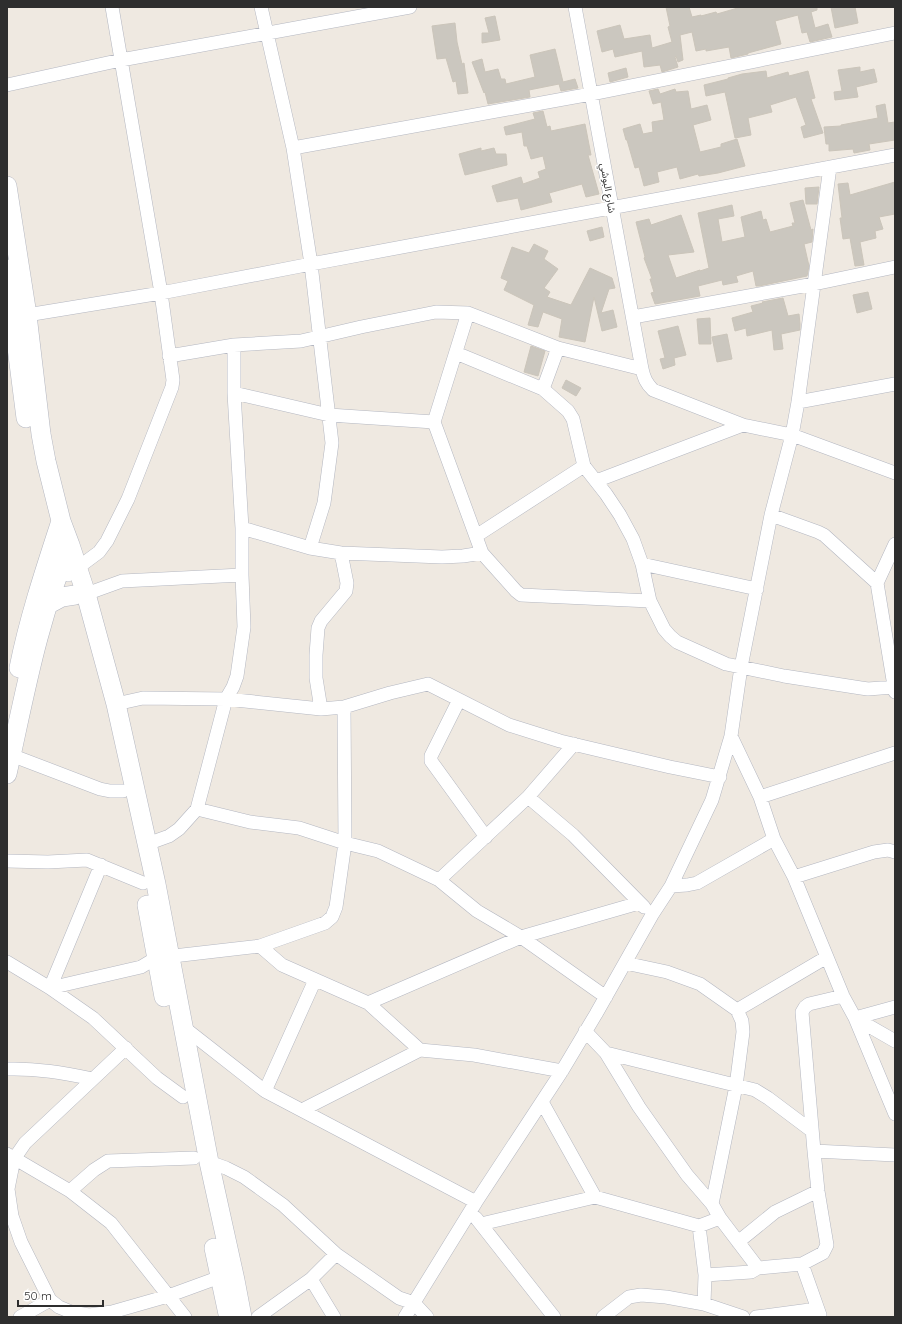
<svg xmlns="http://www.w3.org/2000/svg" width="902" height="1324" viewBox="0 0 902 1324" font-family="Quicksand,'Noto Sans Arabic',sans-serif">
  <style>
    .building { fill: #cbc7bf; stroke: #cbc5ba }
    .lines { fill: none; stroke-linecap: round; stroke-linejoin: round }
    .street-casing { stroke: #b4b7c1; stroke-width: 14 }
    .secondary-casing { stroke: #b4b7c1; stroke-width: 20 }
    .street { stroke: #fff; stroke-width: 13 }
    .secondary { stroke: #fff; stroke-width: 19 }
    .labels { text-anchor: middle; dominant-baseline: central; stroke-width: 3; stroke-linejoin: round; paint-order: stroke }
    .street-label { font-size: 10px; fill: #2e2e2e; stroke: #fff }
  </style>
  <rect width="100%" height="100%" fill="#efe9e1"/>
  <path class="building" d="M666,7H689L692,17L701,15V16L716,12L717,14L741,7H817V10L811,12L815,28L828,24L832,37L810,42L807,32L802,33L798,15L775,21L781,44L748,53V54L731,58L729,47L706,51V49L696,51L692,32L680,35L683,60L678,62L676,56L675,57L678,67L662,72L660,65L644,67L642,51L615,57L613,49L602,52L597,31L620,25L624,39L650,35L652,48L672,42L668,27L670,26Z
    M831,7H855L858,23L835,28Z
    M495,16L500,40L482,43V33H489L485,18Z
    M455,23L457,42L462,64L464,63L468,93L458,94L456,81L453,82L446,58L437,59L432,26Z
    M555,49L563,82L575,79L578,88L561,91L559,84L529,90L530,97L488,104L485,92L484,93L472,62L482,59L485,72L498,69L501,79H505L506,84L535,77L530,55Z
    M860,67V72L874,69L877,82L856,87L858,97L835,100L834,92L842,91L838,70Z
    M626,68L628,77L610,82L608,73Z
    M766,71L767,78L788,72L789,76L808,71L815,98L811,99L823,133L804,138L801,127L806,125L796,97L770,105L772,112L748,118L751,135L735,138L725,92L706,96L704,85L728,79V78L742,74Z
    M658,89L660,94L675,89L676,92L688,91L691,109L707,105L711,120L693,125L700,152L721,147V144L737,139L745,166L718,173L699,176L698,174L680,179L677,167L657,172L659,182L644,186L639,167L635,168L627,140H626L623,129L640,124L643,134L653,132L652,122L664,120L661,102L653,104L649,91Z
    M885,104L888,123L895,122V140L869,144L870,150L854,153L853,149L829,151V144H826L824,127L841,126V125L878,118L876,106Z
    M543,111L547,127L550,126L551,131L585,124L591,155H588L599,194L586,197L582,184L549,193L552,202L521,210L518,198L497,202L492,186L521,177L523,184L540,178L538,172L546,169L543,156L531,159L527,146H524L522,132L506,135L504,127L535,119L533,113Z
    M481,148V151L494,148L496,154H506L507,165L465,175L459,154Z
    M895,182V214L879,217L883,229L875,231L876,238L860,242L864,265L855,266L850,238L843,239L840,218H842L838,184L848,183L850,195Z
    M819,187L817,204H806L805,188Z
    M803,200L811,230L813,229L812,242L804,244L809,266L807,276L759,286H756L753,271L736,276L738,282L723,285L722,280L698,286L700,296L655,304L651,293L654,292L650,279H652L644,258L645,257L636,222L649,219L651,225L681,215L694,252L668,255L676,278L700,270V271L709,268L698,213L732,205L734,216L718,219L722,242L745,237L741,217L761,211L763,220L766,219L770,232L793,226L792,223H795L790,203Z
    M602,227L604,237L590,241L587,231Z
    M534,244L548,251L544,259L558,269L544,288L550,292L547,297L571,305L590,268L612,278L615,288L609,289L601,313L613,310L617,327L602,331L594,297L585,342L559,337L562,319L543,312L538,327L528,325L534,305L504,290L508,281L501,278L512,247L529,253Z
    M868,292L872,309L857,313L853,295Z
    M783,298L788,316L799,314L800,324V330L781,334L783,349L774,350L772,330L747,336L746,328L735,331L732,318L753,312L751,306L763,303L762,302Z
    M710,318L711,344H699L697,319Z
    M678,326L686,355L674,358L675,365L663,369L660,359L665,358L658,331Z
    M727,334L732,359L717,362L712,337Z
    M531,346L545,351L538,376L524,372Z
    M566,380L581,388L576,396L562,388Z"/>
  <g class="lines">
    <defs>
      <path id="street" d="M261,7L293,148L311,264L332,443L324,503L310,548
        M575,7L642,369C644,378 646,383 653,390L743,425L792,435L895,473
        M7,85L121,60L410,7
        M293,148L591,94L895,33
        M468,313L434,422L482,553L516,591L521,595L650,601
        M27,315L161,293L311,264L895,155
        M633,317L814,284L895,267
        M558,348L642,369
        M456,353L543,389
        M169,356L234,345L301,341L361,327L436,312L468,313L558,348L543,389L568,411L573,419L584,466L606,494L620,515L633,539L642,564L650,601L664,629L670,636L677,642L726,664L784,676L861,688L868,689L894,687
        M234,393L329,415L434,422
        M798,402L895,384
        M596,481L743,425
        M771,515L818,532L824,535L877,583L895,692
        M242,528L310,548L341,553L442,557L463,556L482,553
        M476,536L584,466
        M642,564L757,589
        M68,575L99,552L107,541L128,499L172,387L173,380L161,293L112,7
        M877,583L895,544
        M78,595L86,594L122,581L242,575
        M459,700L431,756V761L486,837
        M116,704L143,698L226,699L321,709L344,707L390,693L428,684L509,725L560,741L670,767L720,777
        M321,709L316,678V655L318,628L321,621L346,591L347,583L341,553
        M731,736L760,797L774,839L794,877L843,996L855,1018L895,1114
        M11,755L100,789L110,791H123
        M528,797L573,835L644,907
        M760,797L895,753
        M197,809L250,822L299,828L345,843L378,851L439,880L477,911L521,937L606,997
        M147,844L169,836L179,829L197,809L226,699L233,687L237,676L244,627L242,575V528L234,393V345
        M7,861L48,862L87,860L143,883
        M794,877L874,852L888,850L895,852
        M439,880L528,797L574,744
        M671,886L687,885L697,883L774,839
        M260,946L282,965L368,1003L420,1050
        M7,962L50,988L93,1018L157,1078L183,1097
        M625,963L667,972L700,984L737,1010L742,1021L743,1032L736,1086L712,1204
        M50,988L141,967L156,958L260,946L325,923L332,917L336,907L345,843L344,707
        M50,988L101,865
        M368,1003L521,937L639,903
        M737,1010L827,957
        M855,1018L895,1041
        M855,1018L895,1007
        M182,1026L265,1091L476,1202
        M585,1031L606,1053L755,1090L768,1098L812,1131
        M126,1048L25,1143L14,1159L8,1189L12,1216L21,1242L50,1300L59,1307L71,1312L89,1315L112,1312L168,1296L220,1277
        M606,1053L639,1107L687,1175L712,1204L720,1218L758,1268L802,1264L823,1253L827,1245L818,1191L814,1151L802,1012L805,1007L809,1004L843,996
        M7,1069C36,1068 64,1073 93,1079
        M265,1091L315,980
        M542,1102L595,1197
        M302,1110L420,1050L474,1055L562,1071
        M814,1151L895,1155
        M7,1154L70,1191L111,1223L185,1317
        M209,1162L226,1168L244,1177L283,1205L336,1254L399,1298L414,1303L427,1317
        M70,1191L94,1170L108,1161L194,1158
        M476,1218L554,1317
        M481,1224L595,1197L699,1226L720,1218
        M699,1226L705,1275L704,1304
        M738,1242L775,1212L818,1191
        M802,1264L820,1315
        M705,1275L751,1272L758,1268
        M311,1279L334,1317
        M20,1317L50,1300
        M258,1317L311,1279L336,1254
        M405,1317L476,1202L562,1071L596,1014L652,915L671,886L712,800L731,736L741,667L771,515L792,435L798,402L830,167
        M603,1317L629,1297L641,1295L666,1297L704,1304L743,1317
        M756,1317L817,1309"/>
      <path id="secondary" d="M7,186L27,315L41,434L46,461L61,521L70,545L86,594L116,704L156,884L209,1162L235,1280L242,1317
        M7,269L26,418
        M49,604L62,597L75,595
        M19,668C29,618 45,570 61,521
        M7,774C24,698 38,617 70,545
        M147,905L164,997
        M214,1248L228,1314"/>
    </defs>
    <use href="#street" class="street-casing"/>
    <use href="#secondary" class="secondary-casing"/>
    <use href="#street" class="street"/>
    <use href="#secondary" class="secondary"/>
  </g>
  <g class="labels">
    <g class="street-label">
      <text transform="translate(608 188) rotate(80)">شارع البوشي</text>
    </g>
  </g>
  <rect width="902" height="1324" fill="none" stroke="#2e2e2e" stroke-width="16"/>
  <path d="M18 1300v6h85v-6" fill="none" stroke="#2e2e2e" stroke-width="2"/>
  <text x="24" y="1300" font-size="12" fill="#2e2e2e" stroke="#ffffff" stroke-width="3" paint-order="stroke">50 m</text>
</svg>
